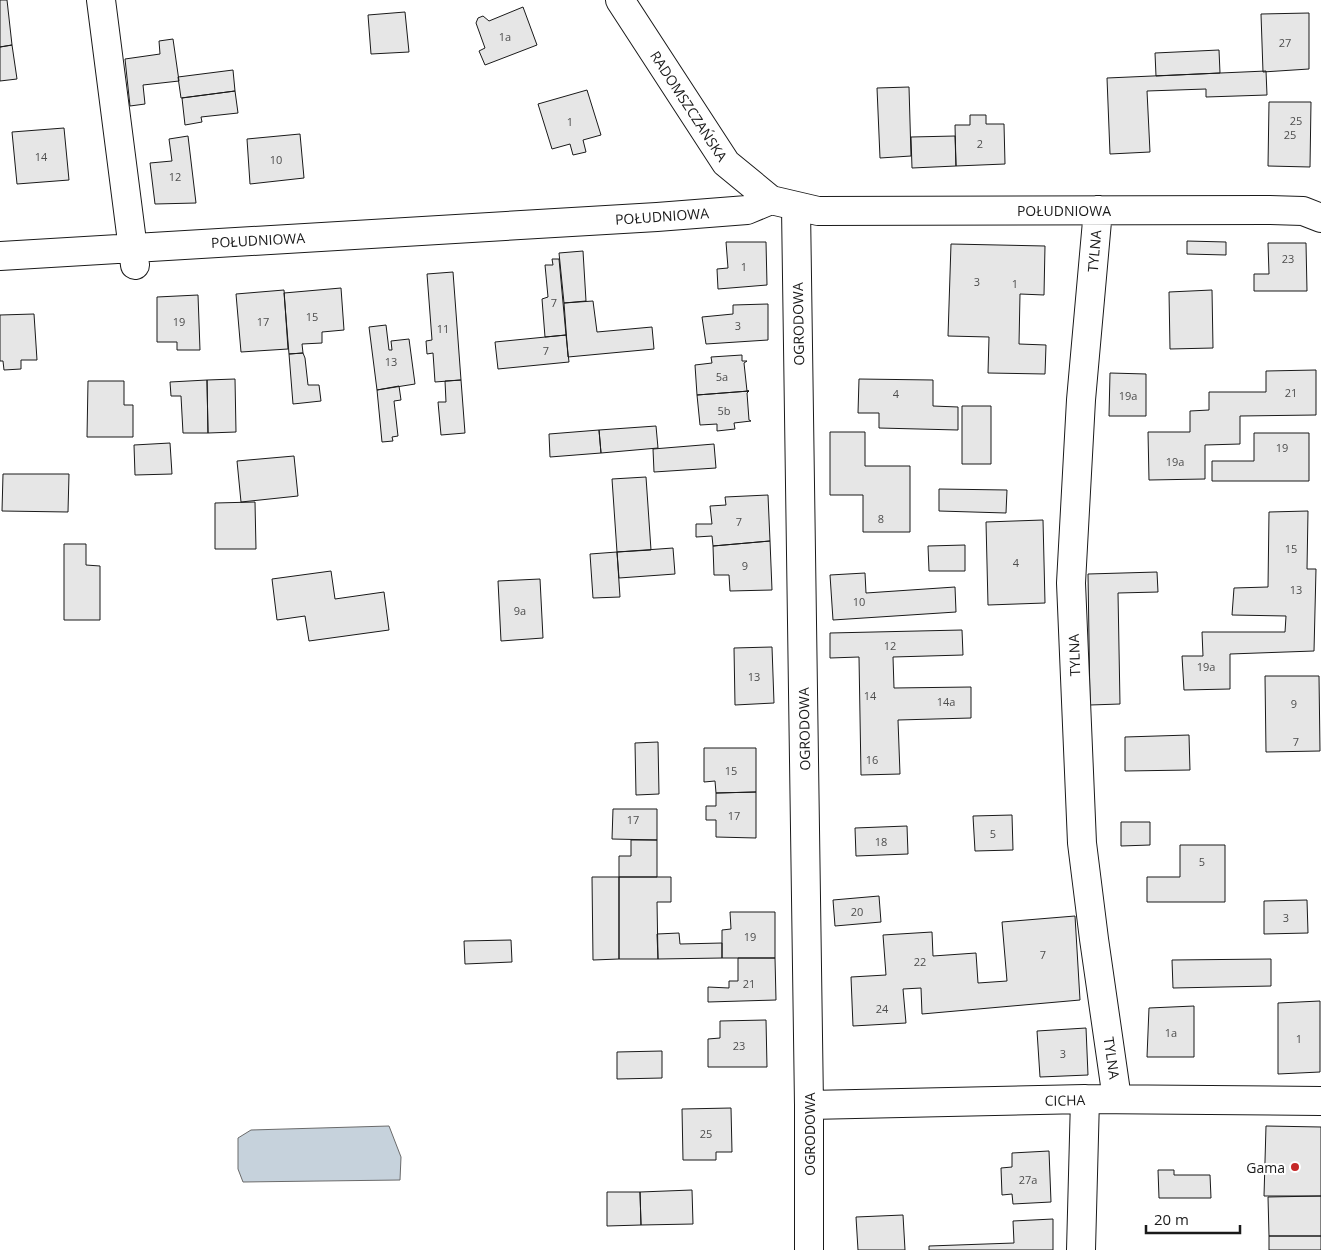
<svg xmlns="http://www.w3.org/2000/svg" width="1321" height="1250" viewBox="0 0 1321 1250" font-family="'Open Sans',sans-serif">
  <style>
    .water { fill: #c6d2dc; stroke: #6a6a6a }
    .building { fill: #e6e6e6; stroke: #1a1a1a }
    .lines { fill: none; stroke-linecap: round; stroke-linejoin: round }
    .minor-casing { stroke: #1a1a1a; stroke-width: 30 }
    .minor { stroke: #fff; stroke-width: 28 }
    .poi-dot { fill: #c62828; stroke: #fff; stroke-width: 2 }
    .labels { text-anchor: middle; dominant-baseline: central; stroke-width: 4; stroke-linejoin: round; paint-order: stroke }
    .number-label { font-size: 11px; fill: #4d4d4d }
    .street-label { font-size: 14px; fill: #1a1a1a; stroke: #fff }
    .poi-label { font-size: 14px; fill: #1a1a1a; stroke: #fff; text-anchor: end }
  </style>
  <rect width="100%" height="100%" fill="#fff"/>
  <path class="water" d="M389,1126L401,1157L400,1180L243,1182L238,1169V1138L251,1130Z"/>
  <path class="building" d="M0,0H7L12,45L0,47Z
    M523,7L537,45L485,65L479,51L485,48L476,23L478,18L483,16L489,21Z
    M405,12L409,52L371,54L368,15Z
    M1309,13V69L1263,72L1261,14Z
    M173,39L179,81L143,85L145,104L130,106L125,59L160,54L159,41Z
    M12,45L17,79L0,81V47Z
    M1219,50L1220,73L1156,76L1155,53Z
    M233,70L235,91L181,98L178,77Z
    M1266,71L1267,95L1206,97V89L1147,91L1150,152L1110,154L1107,78Z
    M909,87L911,156L880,158L877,88Z
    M587,90L601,135L583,140L586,152L573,155L570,144L552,149L538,104Z
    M235,91L238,113L201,117L202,122L185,125L182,98Z
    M1269,102H1311L1310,167L1268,166Z
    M970,115H986V124H1004L1005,164L956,166L955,125H970Z
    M64,128L69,180L17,184L12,132Z
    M300,134L304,178L250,184L247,139Z
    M188,136L196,203L155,204L150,163L172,161L169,139Z
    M955,136L956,166L912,168L911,137Z
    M1187,241L1226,242V255L1187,254Z
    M726,242H766L767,285L718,289L717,269L728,268Z
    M1268,243H1306L1307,291H1254V274H1269Z
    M951,244L1045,246L1044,295L1020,294L1019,344L1046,345L1045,374L988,373L989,337L948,336Z
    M583,251L586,301L564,303L559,253Z
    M552,259H559L566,335L545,337L542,299L548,297L545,265H553Z
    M453,272L461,380L435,382L433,353L427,354L426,341L432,340L427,274Z
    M341,288L344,330L322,332V343L302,344L303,353L289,354L284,293Z
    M284,290L288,349L241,352L236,294Z
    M1212,290L1213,348L1170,349L1169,292Z
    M198,295L200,350H177V342H157V297Z
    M593,301L597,332L652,327L654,349L568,357L564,303Z
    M768,304V340L706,344L702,317L733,314V305Z
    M34,314L37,360H21V369L4,370L3,361H0V315Z
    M386,325L389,350H392L391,341L409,339L415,384L377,390L369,327Z
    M566,335L569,362L498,369L495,342Z
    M303,353L305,358L308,385H319L321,401L293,404L289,354Z
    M742,355V361H747L744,363L747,391H749L697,395L695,365L712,363L711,357Z
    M1316,370V415L1240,416V444L1205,445V479L1149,480L1148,432H1190V411L1209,410V392H1266V371Z
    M1110,373L1146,374V416H1109Z
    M235,379L236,432L208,433L207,380Z
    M859,379L933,380V406L958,407V430L879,428V413H858Z
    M207,380L208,433H183L181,396H171L170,382Z
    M461,380L465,433L441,435L438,402H446L445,381Z
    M88,381H124V405H133V437H87Z
    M399,386L401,400L394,401L398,436L392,437L393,441L382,442L377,390Z
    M749,391L747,393L749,420L751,421L734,423L735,429L717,431V424L700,425L697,395Z
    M962,406H991V464H962Z
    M656,426L658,448L601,453L599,430Z
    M599,430L601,453L550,457L549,434Z
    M830,432H865V466H910V532H863V495H830Z
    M1254,433H1309V481H1212V461H1254Z
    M170,443L172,474L135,475L134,445Z
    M714,444L716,468L654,472L653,449Z
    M294,456L298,496L241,502L237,461Z
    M3,474H69L68,512L2,511Z
    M646,477L651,550L617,552L612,479Z
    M939,489L1007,490L1006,513L939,511Z
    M768,495L770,541L713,546L712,536L696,537V524H712L710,506L726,505L725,497Z
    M255,502L256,549H215V503Z
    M1308,511L1307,569H1316L1314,651L1230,654V689L1184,690L1182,656H1203L1202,632H1285L1286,616L1232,615L1234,588L1268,587L1269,512Z
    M1043,520L1045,603L988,605L986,522Z
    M770,541L772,590L730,591L729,575H714L713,546Z
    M64,544H86V565L100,566V620H64Z
    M965,545V571H929L928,546Z
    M673,548L675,574L619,578L617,552Z
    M617,552L620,597L593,598L590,554Z
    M331,571L335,599L384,592L389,630L309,641L305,616L277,620L272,579Z
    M1157,572L1158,592L1118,593L1120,704L1090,705L1088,574Z
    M865,573L866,593L955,587L956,612L833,620L830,575Z
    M540,579L543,638L501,641L498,581Z
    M962,630L963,655L893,657L894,688L971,687V718L898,720L900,774L861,775L859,657L830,658V633Z
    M772,647L774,703L735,705L734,648Z
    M1265,676H1319L1320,751L1266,752Z
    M1189,735L1190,770L1125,771V737Z
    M658,742L659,794L636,795L635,743Z
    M704,748H756V792L716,793L715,781L704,782Z
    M756,792V838L716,837V820H706V806H716V793Z
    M613,809H657V840L612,839Z
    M1012,815L1013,850L975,851L973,816Z
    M1121,822H1150V845L1121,846Z
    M907,826L908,854L856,856L855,828Z
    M631,840H657V877H619V856H631Z
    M1180,845H1225V902H1147V877H1180Z
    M592,877H619V959L593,960Z
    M619,877H671V902H657L658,959H619Z
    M879,896L881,922L835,926L833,900Z
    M1307,900L1308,933L1264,934V901Z
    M730,912H775V958H722V930L731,929Z
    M1075,916L1080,1000L922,1014L921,988L903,989L906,1023L853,1026L851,977L886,975L883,935L932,932L933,956L976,953L978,983L1007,981L1002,922Z
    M679,933L680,944L722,943V958L658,959L657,934Z
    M511,940L512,962L465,964L464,941Z
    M738,958H775L776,1000L708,1002V987L729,988V981H738Z
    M1271,959V986L1173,988L1172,960Z
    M1320,1001V1072L1278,1074V1003Z
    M1194,1006V1057H1147L1149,1008Z
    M766,1020L767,1067H708V1039L720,1038V1021Z
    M1086,1028L1088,1075L1040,1077L1037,1031Z
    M662,1051V1078L617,1079V1052Z
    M731,1108L732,1152H716V1160H683L682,1109Z
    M1266,1126L1321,1127V1196H1264Z
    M1049,1151L1051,1202L1013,1204L1012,1194L1002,1195L1001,1168L1012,1167V1153Z
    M1158,1170H1174V1175H1210L1211,1198H1159Z
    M692,1190L693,1224L641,1225L640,1192Z
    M607,1192H640L641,1225L607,1226Z
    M1321,1196V1236H1269L1268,1197Z
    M903,1215L905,1250H858L856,1217Z
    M1053,1219V1250H929V1246L1014,1243L1013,1221Z
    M1269,1236H1321V1250H1269Z"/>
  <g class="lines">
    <defs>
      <path id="minor" d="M101,0L135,265
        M620,0L726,163L771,200L818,211L1268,210L1303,211L1321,218
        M796,208L809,1105V1250
        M1098,210L1081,400L1071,583L1082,843L1094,939L1117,1099
        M0,256L657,217L747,210L771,200
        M809,1105L1085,1099L1321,1101
        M1081,1250L1085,1099"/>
    </defs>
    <use href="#minor" class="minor-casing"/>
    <use href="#minor" class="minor"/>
  </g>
  <circle class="poi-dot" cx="1295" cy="1167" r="5"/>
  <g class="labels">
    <g class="number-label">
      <text x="505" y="36">1a</text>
      <text x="1285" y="42">27</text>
      <text x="1296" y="120">25</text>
      <text x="570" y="121">1</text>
      <text x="1290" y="134">25</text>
      <text x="980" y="143">2</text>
      <text x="41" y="156">14</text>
      <text x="276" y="159">10</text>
      <text x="175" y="176">12</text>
      <text x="1288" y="258">23</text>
      <text x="744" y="266">1</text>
      <text x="977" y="281">3</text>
      <text x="1015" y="283">1</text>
      <text x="554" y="302">7</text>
      <text x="312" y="316">15</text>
      <text x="179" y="321">19</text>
      <text x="263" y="321">17</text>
      <text x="738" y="325">3</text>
      <text x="443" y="328">11</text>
      <text x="546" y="350">7</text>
      <text x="391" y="361">13</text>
      <text x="722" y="376">5a</text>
      <text x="1291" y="392">21</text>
      <text x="896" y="393">4</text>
      <text x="1128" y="395">19a</text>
      <text x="724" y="410">5b</text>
      <text x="1282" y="447">19</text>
      <text x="1175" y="461">19a</text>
      <text x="881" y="518">8</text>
      <text x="739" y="521">7</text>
      <text x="1291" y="548">15</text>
      <text x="1016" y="562">4</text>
      <text x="745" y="565">9</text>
      <text x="1296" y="589">13</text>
      <text x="859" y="601">10</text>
      <text x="520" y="610">9a</text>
      <text x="890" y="645">12</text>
      <text x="1206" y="666">19a</text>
      <text x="754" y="676">13</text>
      <text x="870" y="695">14</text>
      <text x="946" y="701">14a</text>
      <text x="1294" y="703">9</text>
      <text x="1296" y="741">7</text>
      <text x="872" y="759">16</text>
      <text x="731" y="770">15</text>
      <text x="734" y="815">17</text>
      <text x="633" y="819">17</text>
      <text x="993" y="833">5</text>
      <text x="881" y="841">18</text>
      <text x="1202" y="861">5</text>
      <text x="857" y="911">20</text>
      <text x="1286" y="917">3</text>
      <text x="750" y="936">19</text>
      <text x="1043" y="954">7</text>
      <text x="920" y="961">22</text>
      <text x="749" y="983">21</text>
      <text x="882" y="1008">24</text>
      <text x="1171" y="1032">1a</text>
      <text x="1299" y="1038">1</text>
      <text x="739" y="1045">23</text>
      <text x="1063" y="1053">3</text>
      <text x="706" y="1133">25</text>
      <text x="1028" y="1179">27a</text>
    </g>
    <g class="street-label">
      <text transform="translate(689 106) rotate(57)">RADOMSZCZAŃSKA</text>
      <text x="1064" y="210">POŁUDNIOWA</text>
      <text transform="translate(662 216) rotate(-4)">POŁUDNIOWA</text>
      <text transform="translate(258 240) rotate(-3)">POŁUDNIOWA</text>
      <text transform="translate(1094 251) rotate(-85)">TYLNA</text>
      <text transform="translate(798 324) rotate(-91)">OGRODOWA</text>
      <text transform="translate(1074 655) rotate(-92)">TYLNA</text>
      <text transform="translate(804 729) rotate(-91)">OGRODOWA</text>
      <text transform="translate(1112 1058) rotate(82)">TYLNA</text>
      <text transform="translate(1065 1100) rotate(-1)">CICHA</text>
      <text transform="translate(809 1134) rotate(-90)">OGRODOWA</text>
    </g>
    <g class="poi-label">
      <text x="1285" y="1167">Gama</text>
    </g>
  </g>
  <path d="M1146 1225v8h94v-8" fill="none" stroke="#1a1a1a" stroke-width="2.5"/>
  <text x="1154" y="1225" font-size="15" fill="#1a1a1a" stroke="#ffffff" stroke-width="4" paint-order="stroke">20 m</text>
</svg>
